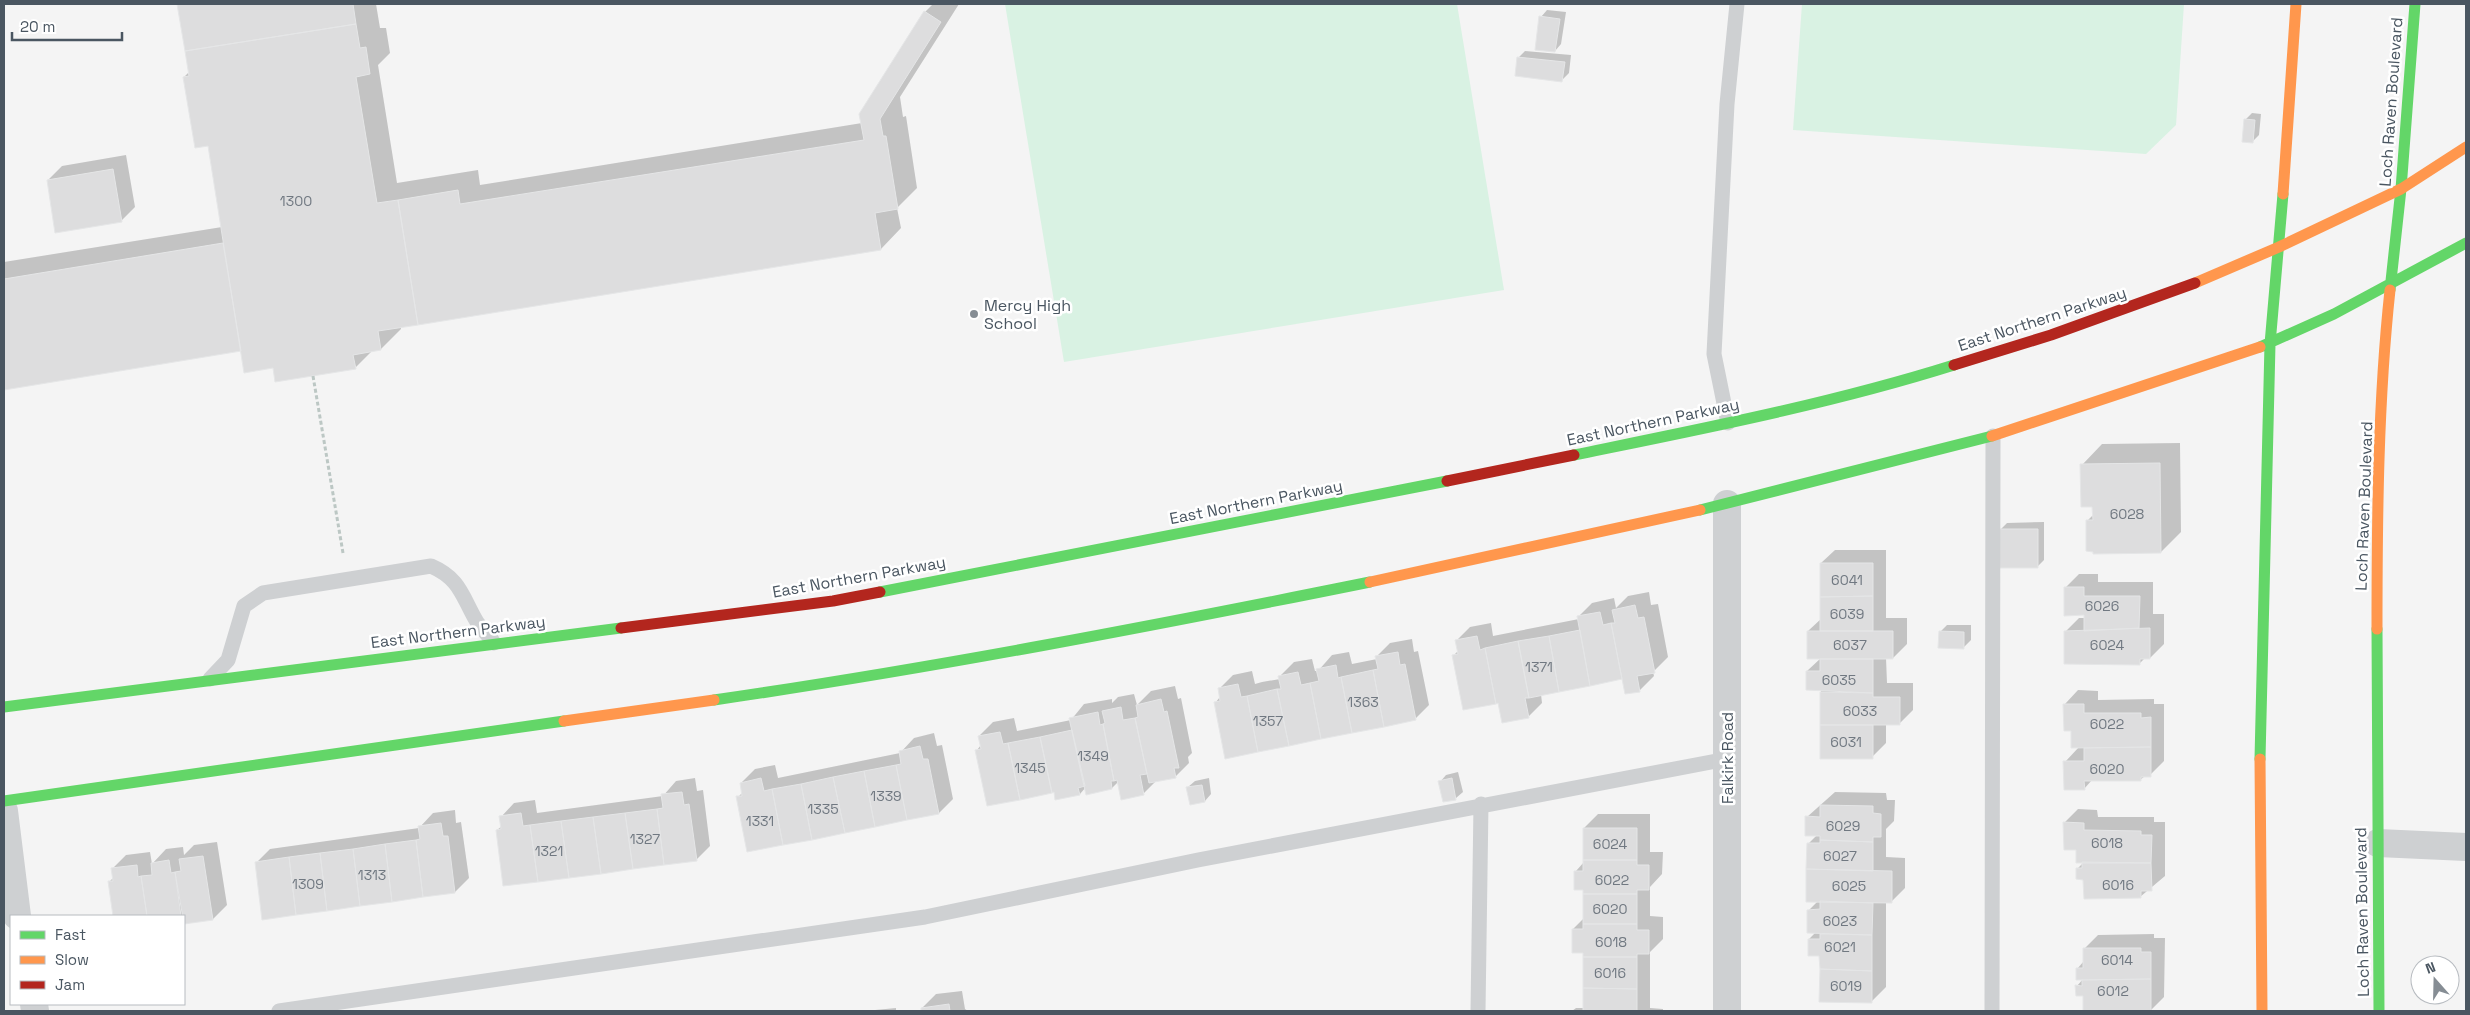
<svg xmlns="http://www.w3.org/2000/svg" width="2470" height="1015" viewBox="0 0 2470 1015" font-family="'Space Grotesk',sans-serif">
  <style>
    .green { fill: #d9f2e3 }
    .shadow { fill: #0003 }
    .building { fill: #ddddde; stroke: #e5e6e7 }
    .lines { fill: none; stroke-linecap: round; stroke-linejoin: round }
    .path { stroke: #bcc7c4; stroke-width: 3; stroke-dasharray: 4 2.5; stroke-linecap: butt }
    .lane { stroke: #ced0d2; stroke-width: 15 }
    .street { stroke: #ced0d2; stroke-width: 28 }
    .fast { stroke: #63d668; stroke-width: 11 }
    .slow { stroke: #ff974d; stroke-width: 11 }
    .jam { stroke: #b3261e; stroke-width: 11 }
    .poi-dot { fill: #868d94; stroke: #fff; stroke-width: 2 }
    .labels { text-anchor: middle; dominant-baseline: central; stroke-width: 5; stroke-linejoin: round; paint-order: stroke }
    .number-label { font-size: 14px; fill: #707881 }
    .street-label { font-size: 16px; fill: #4a5661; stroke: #fff }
    .poi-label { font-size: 16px; fill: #4a5661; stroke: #fff; text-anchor: start }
  </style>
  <rect width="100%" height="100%" fill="#f4f4f4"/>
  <path class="green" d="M1005,4H1457L1504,290L1064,362Z
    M1802,4H2184L2176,125L2146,154L1793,130Z"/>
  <path class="shadow" d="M178,4H376L380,28H386L390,53L378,65L397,183L478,170L480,185L862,123L861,114L925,12L933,4H959L900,97L903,117L906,116L917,188L897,208L901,228L881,249L401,326V329L381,349L372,351L355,368L274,366L242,350L4,389V262L222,227L209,144L184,77L189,72Z
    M1547,10L1566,12L1561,44L1555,51L1541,17Z
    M1525,51L1571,55L1569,73L1562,80L1519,57Z
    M2252,113L2261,114L2259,135L2253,141L2245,120Z
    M126,155L135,207L121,221L48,180L62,166Z
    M2180,443L2181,532L2161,552L2087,521L2094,514L2093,506L2082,465L2102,444Z
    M2044,522V560L2038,566L2000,530L2007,523Z
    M1835,550H1886V618H1907V644L1893,658H1886L1887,683H1913V710L1899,724H1886V743L1872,757L1821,758V689L1807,671L1821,658L1808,631L1822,618L1821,563Z
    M2079,574H2098V582H2153V614H2164V644L2150,658H2145L2139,664L2065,632L2079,618H2085V614L2065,588Z
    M1649,592L1651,605L1658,604L1668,657L1653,672L1654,676L1640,690L1623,678L1541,694L1542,703L1528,717L1499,702L1454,655L1458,651L1456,641L1470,627L1491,623L1493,636L1579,619L1578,617L1592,603L1614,598L1616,608L1628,596Z
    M1947,625H1971V640L1964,647L1940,632Z
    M1412,639L1414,652L1418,651L1429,705L1415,719L1215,703L1220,697L1219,689L1233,675L1252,671L1255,684L1262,682L1280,679V676L1294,662L1312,659L1315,671H1318L1332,655L1349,652L1352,664L1377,659L1376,657L1390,643Z
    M1175,686L1178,699L1181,698L1192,753L1188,757L1189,763L1175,777L1157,780L1144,793L1119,781L1112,788L1086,787L1080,794L1055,791L977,750L981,745L979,736L993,722L1014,718L1017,731L1071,720L1084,704L1112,699V703L1118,697L1134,694L1137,705L1151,691Z
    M2078,690L2098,691V700L2154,699V704H2164V761L2150,775L2145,776L2140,780H2092L2084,789L2065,762L2079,747L2065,704Z
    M934,733L937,746L942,745L953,799L939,813L748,851L738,797L743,792L741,783L755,769L775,765L778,778L900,753L914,738Z
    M1458,772L1463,792L1456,798L1444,801L1440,782L1446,775Z
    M695,778L697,791L703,790L710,846L696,860L497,830L502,826L501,817L514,803L535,800L537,813L663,796L676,781Z
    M1209,778L1211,794L1205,801L1188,787L1195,781Z
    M1835,792L1886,793L1887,800H1895L1894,821L1886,829V857L1905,858V888L1891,902H1886V987L1872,1001L1821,955L1809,939L1816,932L1809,910L1819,900L1808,844L1817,835L1807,817Z
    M2078,809L2097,810L2098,817H2154V822H2165V876L2140,897L2084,878L2077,869L2083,863L2064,823Z
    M455,810L456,823L461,822L469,878L455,892L256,863L270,849L419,828L433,813Z
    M1598,814H1650V852H1663L1662,874L1650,887V916L1663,917V939L1650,952V1008L1663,1009V1011H1572L1576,1008H1584V952L1573,929L1584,918V889L1576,871L1584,862V828Z
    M217,842L227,905L213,919L184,924V916H114L109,882L113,878L112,869L126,855L150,852L152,864L166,849L183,847L184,855L194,845Z
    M2154,934V938H2165L2164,997L2150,1011H2084V995L2077,986L2083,979L2077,969L2084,961V949L2098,935Z
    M962,991L965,1009L968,1011H922V1008L936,994Z
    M896,1008V1011H874L875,1010Z"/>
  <path class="building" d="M177,4H353L356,24L185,51Z
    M924,11L941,22L880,119L883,136H886L898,209L875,213L881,250L418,325L398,200L458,190L460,204L864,140L859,114Z
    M1539,16L1560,19L1555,52L1535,50Z
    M356,24L360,48L366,47L370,74L356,77L377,203L398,200L418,325L378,331L381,350L353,355L356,369L275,382L273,368L244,373L208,146L195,148L183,77L189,76L185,51Z
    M1517,57L1565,62L1562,82L1515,76Z
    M2244,119L2255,120L2253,143L2242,142Z
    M113,169L122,222L55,233L47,180Z
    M223,243L241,351L4,390V279Z
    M2160,463L2161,553L2093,554V552L2086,551V520H2093L2092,507H2081L2080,464Z
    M1999,529H2038V568H1999Z
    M1820,563H1873V596L1820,597Z
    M2064,587H2084V596H2140L2139,628L2084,631V615L2064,616Z
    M1873,596V631H1820V597Z
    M1635,605L1638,618L1644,617L1655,673L1637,676L1640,692L1625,694L1611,623H1615L1612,610Z
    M1600,612L1603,625L1611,623L1622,679L1590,686L1577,616Z
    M2150,628V659H2140V665L2064,664V631Z
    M1580,630L1590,686L1559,692L1549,636Z
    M1807,631H1893V659H1807Z
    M1939,631L1964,632V649L1938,648Z
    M1477,636L1480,650L1485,648L1496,704L1463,710L1452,655L1458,654L1455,640Z
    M1549,636L1559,692L1529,698L1518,641Z
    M1518,641L1529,698H1525L1529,718L1502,723L1498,703L1496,704L1485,648Z
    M1398,652L1400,665L1405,664L1416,720L1384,727L1373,670L1378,669L1375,656Z
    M1820,659H1873V693L1806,690V671H1820Z
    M1336,665L1338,678L1341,677L1352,733L1321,739L1310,683L1319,681L1316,669Z
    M1373,670L1384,727L1352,733L1341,677Z
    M1298,672L1301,685L1310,683L1321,739L1289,746L1277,689H1281L1278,676Z
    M1238,684L1241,697L1247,696L1258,752L1225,759L1214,702L1220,701L1218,688Z
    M1277,689L1289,746L1258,752L1247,696Z
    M1820,692L1873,693V697H1900V725H1820Z
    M1161,699L1164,712L1167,711L1179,768H1174L1176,778L1149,783L1135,718L1138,717L1136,705Z
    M2063,704H2084V713H2141V718L2151,717V747L2071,748V731H2064Z
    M1121,707L1123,720L1135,718L1147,774L1140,775L1144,795L1121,800L1117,780L1114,781L1103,724L1105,723L1102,711Z
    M1098,712L1100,725L1103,724L1114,781H1111L1112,789L1086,795L1069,718Z
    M1820,725H1873V759H1820Z
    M1072,730L1085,786L1078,788L1080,795L1055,800L1054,792L1052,793L1040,737Z
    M1000,732L1003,744L1008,743L1020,800L987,806L975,750L981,749L978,736Z
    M1040,737L1052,793L1020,800L1008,743Z
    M920,746L923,759H928L939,814L907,820L896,765L901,764L899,751Z
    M2151,747V777H2141V781H2084L2085,790H2064L2063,761H2084V748Z
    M896,765L907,820L875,827L864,771Z
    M864,771L875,827L845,833L833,777Z
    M833,777L845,833L812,840L801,784Z
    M761,778L764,791L772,789L783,845L747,852L736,796H742L740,783Z
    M1452,778L1456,800L1443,802L1438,781Z
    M801,784L812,840L783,845L772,789Z
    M1202,785L1205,802L1190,805L1186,787Z
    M682,792L684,805L689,804L697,861L664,865L657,809L663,808L661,794Z
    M1820,805L1873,806V813L1881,814V837H1873V842L1820,840V836H1805V816L1820,817Z
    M657,809L664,865L633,869L625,813Z
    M521,813L523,826L530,825L538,882L503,886L496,830L501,829L499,816Z
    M625,813L633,869L601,874L593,817Z
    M593,817L601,874L569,878L561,821Z
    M561,821L569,878L538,882L530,825Z
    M2063,822L2084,823V830L2141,831V835H2152L2151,863H2076V850H2064Z
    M441,823L443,836H448L455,893L423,897L416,840L420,839L418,826Z
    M1583,828H1637V860H1583Z
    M416,840L423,897L392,902L385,844Z
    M1820,840L1873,842V871L1806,869L1807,843H1820Z
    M385,844L392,902L360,906L353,849Z
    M353,849L360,906L327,911L320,853Z
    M320,853L327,911L296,915L289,857Z
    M203,856L213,920L184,924L175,872L181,871L179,859Z
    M289,857L296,915L262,920L255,862Z
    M169,860L171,873L175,872L181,916H147L141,876L152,875L151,863Z
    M1583,860H1637V865H1649V890H1637V894H1583V890H1574V871H1583Z
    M2082,862L2151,863L2152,891H2141V898L2084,899L2083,880L2076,879V868H2082Z
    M137,865L138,877L141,876L147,916H113L108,881H113L111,868Z
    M1806,869L1892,871V903L1806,902Z
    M1583,894H1637V924H1583Z
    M1820,901L1873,903L1872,935L1807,933V910L1820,909Z
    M1583,924H1637V930H1649V954H1637V957H1583V953H1572V929H1583Z
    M1820,934L1872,935V971L1820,969L1819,956H1808V939H1820Z
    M2083,948H2141V952H2151V979L2076,980V968H2083Z
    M1583,957H1637V989L1583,988Z
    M1820,969L1872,971V1003L1819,1002Z
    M2151,979V1011H2083V996H2076L2075,985L2082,986V980Z
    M1583,988L1637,989V1011H1583Z
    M949,1004L950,1011H921V1008Z"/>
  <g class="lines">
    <path class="path" d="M313,376L343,553"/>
    <path class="lane" d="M1728,423L1714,354L1727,104L1737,4
      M210,679L228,660L244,606L263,593L431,566C461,579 462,597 477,622C482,629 489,636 494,643
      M279,1011L925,917L1198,860L1727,759
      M1478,1011L1481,804
      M1992,1011L1993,436"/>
    <path class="street" d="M1727,504V1011
      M4,811L17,916
      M2378,843L2466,847
      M34,1004L35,1011"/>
    <path class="fast" d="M2390,290L2401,189L2415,4
      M2260,347L2334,314L2466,243
      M1574,455C1701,429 1830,404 1954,365
      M1700,510L1992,436
      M880,592L1447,481
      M2377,629L2379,1011
      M714,700C934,668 1152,626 1370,582
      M4,707L621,628
      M2260,759L2270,344L2283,194
      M4,801L564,721"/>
    <path class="slow" d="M2283,194L2296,4
      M2195,283L2279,247L2401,189L2466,147
      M1992,436L2260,347
      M1370,582L1700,510
      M2377,629C2377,517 2378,402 2390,290
      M564,721L714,700
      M2260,759L2262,1011"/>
    <path class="jam" d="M1954,365L2051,335L2195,283
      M1447,481L1574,455
      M621,628L833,601L880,592"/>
  </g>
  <circle class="poi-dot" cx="974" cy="314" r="5"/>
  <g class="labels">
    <g class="number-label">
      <text x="296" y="201">1300</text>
      <text x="2127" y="514">6028</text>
      <text x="1847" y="580">6041</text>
      <text x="2102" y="606">6026</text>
      <text x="1847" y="614">6039</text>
      <text x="1850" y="645">6037</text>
      <text x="2107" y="645">6024</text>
      <text x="1539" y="667">1371</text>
      <text x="1839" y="680">6035</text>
      <text x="1363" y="702">1363</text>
      <text x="1860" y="711">6033</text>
      <text x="1268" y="721">1357</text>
      <text x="2107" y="724">6022</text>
      <text x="1846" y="742">6031</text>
      <text x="1093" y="756">1349</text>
      <text x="1030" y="768">1345</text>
      <text x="2107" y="769">6020</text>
      <text x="886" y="796">1339</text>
      <text x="823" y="809">1335</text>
      <text x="760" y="821">1331</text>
      <text x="1843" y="826">6029</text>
      <text x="645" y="839">1327</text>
      <text x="2107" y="843">6018</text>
      <text x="1610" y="844">6024</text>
      <text x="549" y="851">1321</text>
      <text x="1840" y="856">6027</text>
      <text x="372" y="875">1313</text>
      <text x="1612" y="880">6022</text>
      <text x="308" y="884">1309</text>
      <text x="2118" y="885">6016</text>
      <text x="1849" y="886">6025</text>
      <text x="1610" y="909">6020</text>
      <text x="1840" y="921">6023</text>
      <text x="1611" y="942">6018</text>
      <text x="1840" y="947">6021</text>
      <text x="2117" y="960">6014</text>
      <text x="1610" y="973">6016</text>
      <text x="1846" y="986">6019</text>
      <text x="2113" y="991">6012</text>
    </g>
    <g class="street-label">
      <text transform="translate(2391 102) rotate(-86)">Loch Raven Boulevard</text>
      <text transform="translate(2042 319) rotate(-18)">East Northern Parkway</text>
      <text transform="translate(1653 422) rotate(-12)">East Northern Parkway</text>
      <text transform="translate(1256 502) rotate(-11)">East Northern Parkway</text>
      <text transform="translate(2364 506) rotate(-88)">Loch Raven Boulevard</text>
      <text transform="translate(859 577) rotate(-10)">East Northern Parkway</text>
      <text transform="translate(458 632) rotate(-7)">East Northern Parkway</text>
      <text transform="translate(1727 758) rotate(-90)">Falkirk Road</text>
      <text transform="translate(2362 912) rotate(-91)">Loch Raven Boulevard</text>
    </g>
    <g class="poi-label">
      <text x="984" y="305">Mercy High<tspan x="984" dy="18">School</tspan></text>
    </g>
  </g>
  <rect width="2470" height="1015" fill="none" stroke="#4a5661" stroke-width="10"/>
  <rect x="10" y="915" width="175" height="90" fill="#ffffff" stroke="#b7bbc0"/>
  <rect x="20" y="931" width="25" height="8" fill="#63d668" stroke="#b7bbc0"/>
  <text x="55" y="940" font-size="15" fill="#4a5661">Fast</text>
  <rect x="20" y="956" width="25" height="8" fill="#ff974d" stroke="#b7bbc0"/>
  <text x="55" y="965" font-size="15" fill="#4a5661">Slow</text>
  <rect x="20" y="981" width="25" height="8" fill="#b3261e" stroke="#b7bbc0"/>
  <text x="55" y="990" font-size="15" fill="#4a5661">Jam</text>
  <g transform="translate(2435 980) rotate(340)"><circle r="24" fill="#ffffff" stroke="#b7bbc0"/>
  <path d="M0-4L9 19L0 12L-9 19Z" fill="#868d94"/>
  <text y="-8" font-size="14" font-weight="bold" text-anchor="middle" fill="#4a5661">N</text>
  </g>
  <path d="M12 32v8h110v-8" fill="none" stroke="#4a5661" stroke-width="2.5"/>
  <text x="20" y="32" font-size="15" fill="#4a5661" stroke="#ffffff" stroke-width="4" paint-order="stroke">20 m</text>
</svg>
